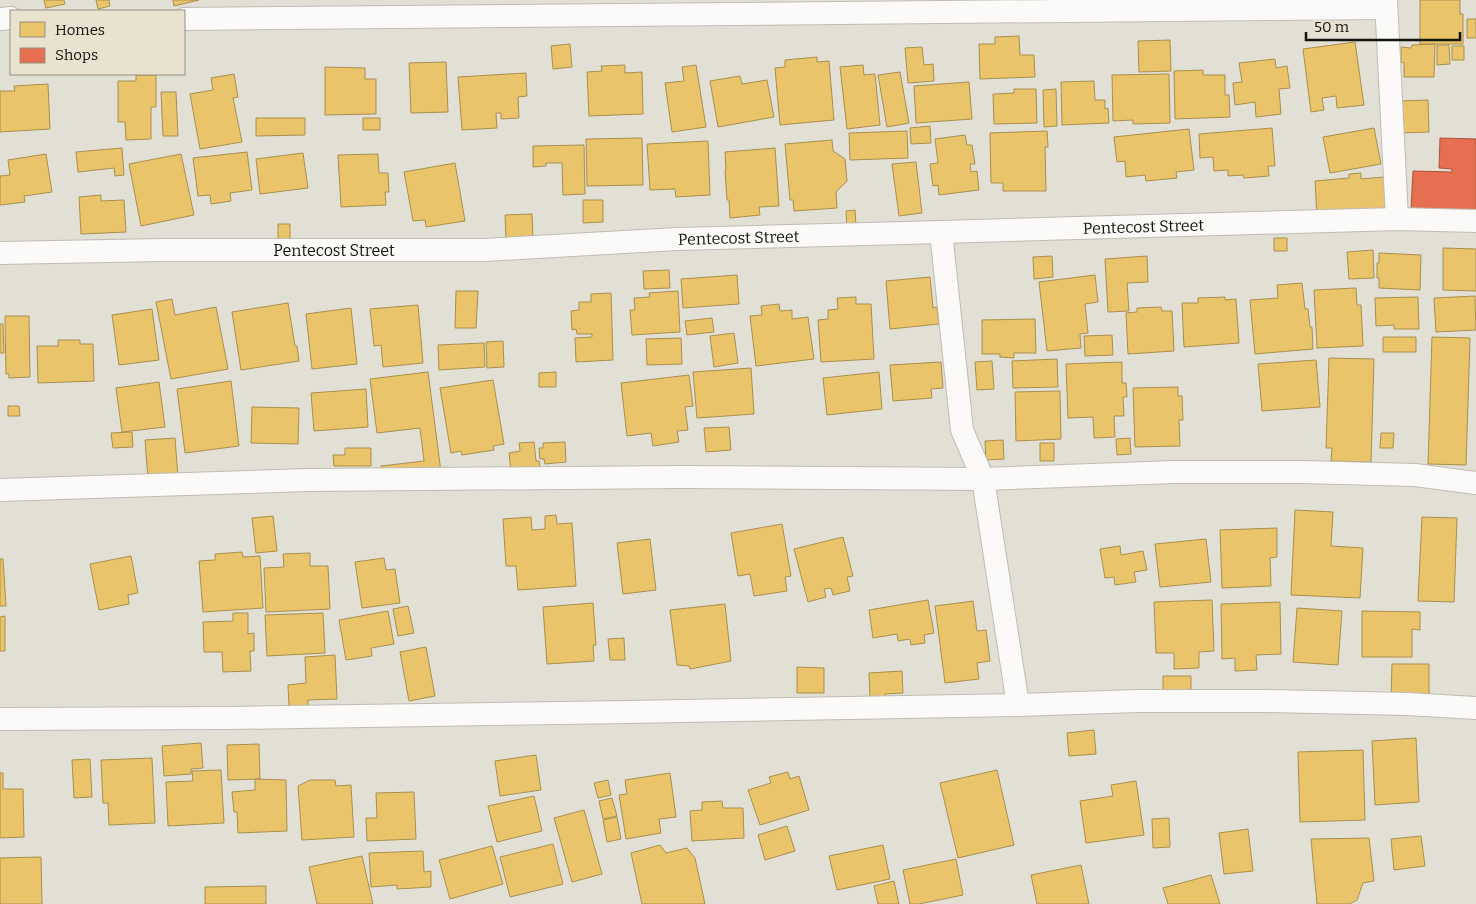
<svg xmlns="http://www.w3.org/2000/svg" width="1476" height="904" viewBox="0 0 1476 904" font-family="Bitter,serif">
  <style>
    .homes { fill: #e9c46a; stroke: #a98f4e }
    .shops { fill: #e76f51; stroke: #a8543d }
    .lines { fill: none; stroke-linecap: round; stroke-linejoin: round }
    .street-casing { stroke: #bfbcb4; stroke-width: 24 }
    .street { stroke: #fbfaf9; stroke-width: 22 }
    .labels { text-anchor: middle; dominant-baseline: central; stroke-width: 5; stroke-linejoin: round; paint-order: stroke }
    .street-label { font-size: 16px; fill: #15140d; stroke: #e8e2cf }
  </style>
  <rect width="100%" height="100%" fill="#e2dfd5"/>
  <path class="homes" d="M44,0H64L65,4L46,8Z
    M96,0H109L110,6L98,9Z
    M173,0H199L174,6Z
    M1420,0H1460V14H1463V44H1420Z
    M1467,19H1476V38H1467Z
    M1019,36L1020,55H1034L1035,77L980,79L979,44H995V37Z
    M1170,40L1171,71L1139,72L1138,41Z
    M1355,42L1364,105L1337,108L1336,96L1322,98L1324,110L1311,112L1303,49Z
    M570,44L572,67L553,69L551,46Z
    M1435,44L1434,77H1404V63L1401,62V47L1411,48L1412,45Z
    M1437,45H1449L1450,64L1437,65Z
    M1452,46H1464V60H1452Z
    M922,47L924,65L933,64L934,81L908,83L905,48Z
    M817,57V62L829,61L834,120L780,125L775,68L785,67V60Z
    M1275,59L1276,68L1287,66L1290,88L1279,89L1281,114L1256,117L1255,102L1235,105L1233,83L1242,82L1239,63Z
    M446,62L448,112L411,113L409,63Z
    M625,65V73L642,72L643,114L589,116L587,72L602,71L601,66Z
    M696,65L706,127L672,132L665,83L684,81L682,67Z
    M863,65L864,75L875,74L880,125L847,129L840,67Z
    M325,67L365,68V79H376V114L325,115Z
    M1203,70V75H1225V95H1229L1230,117L1175,119L1174,71Z
    M900,72L909,123L887,127L878,75Z
    M526,73L527,96L518,97L519,118L501,119V113H496L497,128L462,130L458,77Z
    M234,74L238,97L233,98L242,142L200,149L190,94L213,90L211,78Z
    M1169,74L1170,123L1133,124V120L1113,121L1112,75Z
    M136,75H156V107H151V139L126,140L125,122H118V81H136Z
    M740,76L742,84L767,80L774,117L718,127L710,81Z
    M1094,81L1095,100H1105V109L1108,108L1109,123L1062,125L1061,82Z
    M969,82L972,119L916,123L914,86Z
    M48,84L50,129L0,132V91H15L14,86Z
    M1014,89H1036L1037,123L994,124L993,94L1014,93Z
    M1056,89L1057,126L1044,127L1043,90Z
    M161,92H176L178,136H163Z
    M1428,100L1429,132L1401,133L1400,101Z
    M256,118H305V135L256,136Z
    M363,118H380V130H363Z
    M930,126L931,143L911,144L910,128Z
    M1272,128L1275,166H1268L1269,176L1244,178L1243,175L1228,176V170L1214,171L1213,157L1200,158L1199,134Z
    M1374,128L1381,164L1330,173L1323,137Z
    M1189,129L1194,170L1176,172L1177,178L1146,181L1145,175L1126,177L1125,161L1117,162L1114,137Z
    M907,131L908,158L850,160L849,133Z
    M1047,131L1048,147H1045L1046,191H1003V183H991L990,133Z
    M965,135L967,145H972L975,164H970L971,172L977,171L979,190L939,195L938,185L933,186L930,164L938,163L935,139Z
    M642,138L643,185L587,186L586,139Z
    M832,140L833,151L845,159L847,181L836,192L837,208L794,211L793,200H790L785,144Z
    M708,141L710,195L676,197L675,189L650,190L647,144Z
    M584,145L585,194L563,195L562,163H546V166L533,167V146Z
    M122,148L124,175L115,176L114,168L78,172L76,152Z
    M775,148L779,206L759,207L760,215L730,218L729,200H727L725,170H726L725,152Z
    M247,152L252,190L230,193L231,201L211,204L210,195L198,196L193,158Z
    M303,153L308,188L260,194L256,159Z
    M46,154L52,192L24,196L25,202L0,205V176L10,175L8,160Z
    M181,154L194,215L141,226L129,164Z
    M378,154L379,173H388L389,192H385L386,205L341,207L338,155Z
    M916,162L922,213L899,216L892,164Z
    M455,163L465,221L426,227L425,220L413,221L404,172Z
    M1361,173V179L1385,177L1387,211L1317,216L1315,181L1349,178V174Z
    M101,195V201L124,200L126,232L81,234L79,197Z
    M583,200H603V222L583,223Z
    M855,210L856,226L847,227L846,211Z
    M532,214L533,239L506,240L505,215Z
    M278,224H290V242H278Z
    M1274,238H1287V251H1274Z
    M1443,248L1476,249V291L1443,290Z
    M1373,250L1374,278L1349,279L1347,252Z
    M1379,253L1421,255L1420,290L1379,288V278H1377V263H1379Z
    M1052,256L1053,277L1034,279L1033,257Z
    M1147,256L1148,282L1127,283L1129,311L1108,312L1105,259Z
    M669,270L670,288L644,289L643,271Z
    M737,275L739,304L683,308L681,279Z
    M1095,275L1098,302L1085,304L1088,333L1080,334L1081,348L1047,351L1039,282Z
    M930,277L933,308L937,307L939,324L890,329L886,281Z
    M1302,283L1305,309H1308L1310,327H1312L1313,349L1255,354L1250,300L1278,298L1277,285Z
    M1356,288L1357,305H1361L1363,346L1317,348L1314,290Z
    M456,291H478L476,328H455Z
    M678,291L680,332L632,335L630,310H635L634,298L650,297L649,293Z
    M611,293L613,360L576,362L575,338L592,337V334H577L576,329L572,330L571,311L579,310V302H591V294Z
    M1475,296L1476,330L1436,332L1434,298Z
    M856,297V304H871L874,359L821,362L818,320L828,319V310L838,309L837,298Z
    M1225,297V300L1236,299L1239,343L1184,347L1182,303H1198V298Z
    M1418,297L1419,329H1394V325L1376,326L1375,298Z
    M172,299L175,315L216,307L228,369L171,379L156,302Z
    M288,303L295,346H297L299,361L241,370L232,312Z
    M779,304L780,311L792,310V319L808,317L814,359L756,366L750,316L762,315L761,306Z
    M418,305L423,363L383,367L381,345L374,346L370,309Z
    M1161,307L1162,311H1172L1174,351L1128,354L1126,313L1137,312V308Z
    M351,308L357,364L312,369L306,314Z
    M152,309L159,360L119,365L112,315Z
    M5,316H29L30,377L9,378V374H6Z
    M712,318L714,332L687,335L685,321Z
    M1035,319L1036,353H1014V358L1000,357V354H982V320Z
    M0,324H3L4,353H0Z
    M734,333L738,363L714,367L710,336Z
    M1112,335L1113,355L1085,356L1084,336Z
    M1383,337H1416V352H1383Z
    M1432,337L1470,338L1466,465L1428,464Z
    M681,338L682,364L647,365L646,339Z
    M58,340H80V344H93L94,381L38,383L37,346H58Z
    M503,341L504,367L487,368L486,342Z
    M484,343L485,367L439,370L438,345Z
    M1329,358L1374,359L1371,462L1331,461L1332,448H1326Z
    M1057,359L1058,387L1013,388L1012,361Z
    M1316,360L1320,407L1262,411L1258,364Z
    M992,361L994,389L977,390L975,362Z
    M941,362L943,388L931,389L932,398L893,401L890,365Z
    M1122,362V383H1126L1127,397H1123L1124,416H1114L1115,437L1094,438L1093,417L1068,418L1066,364Z
    M751,368L754,414L697,418L693,372Z
    M428,372L441,472L383,479L381,466L424,461L420,428L377,433L370,379Z
    M556,372V387H539V373Z
    M879,372L882,409L827,415L823,378Z
    M689,375L693,406L685,407L688,430L677,431L679,442L653,446L651,433L627,436L621,383Z
    M493,380L504,444L493,446L494,450L462,455L461,451L451,453L440,388Z
    M231,381L239,446L185,453L177,389Z
    M159,382L165,427L122,432L116,388Z
    M1178,387V396H1182L1183,420H1179L1180,446L1135,447L1133,388Z
    M366,389L368,427L314,431L311,393Z
    M1060,391L1061,439L1016,441L1015,392Z
    M8,406H19L20,416H8Z
    M252,407L299,408L298,444L251,443Z
    M729,427L731,450L706,452L704,428Z
    M132,432L133,447L113,448L111,433Z
    M1381,433H1394L1393,448H1380Z
    M175,438L178,477L148,479L145,440Z
    M1130,438L1131,454L1117,455L1116,439Z
    M1003,440L1004,459L986,460L985,441Z
    M534,442L536,461H539L540,468L511,471L509,453L520,451L519,443Z
    M565,442L566,462L545,464L544,459H540L539,448H543V443Z
    M1040,443H1054V461H1040Z
    M345,448H371V466H334L333,455H345Z
    M1295,510L1333,512L1331,546L1363,548L1360,598L1291,595Z
    M556,515L557,524L572,523L576,586L518,590L516,566H506L503,519L531,517L532,530L545,529V516Z
    M273,516L277,551L256,553L252,518Z
    M1422,517L1457,518L1454,602L1418,601Z
    M782,524L791,576L785,577L787,591L754,596L750,574L738,576L731,533Z
    M1277,528V557L1270,558L1271,586L1222,588L1220,530Z
    M843,537L853,576L847,577L850,591L833,595L831,588L824,589L826,597L808,602L794,549Z
    M650,539L656,590L623,594L617,543Z
    M1206,539L1211,582L1160,587L1155,544Z
    M1120,546L1121,555L1143,551L1147,570L1134,572L1136,582L1115,585L1114,577L1105,578L1100,549Z
    M242,552L243,557L260,556L263,608L203,612L199,561L215,560V554Z
    M310,553V566H328L330,609L266,612L264,568L284,567L283,554Z
    M131,556L138,593L128,595L129,604L99,610L90,564Z
    M384,558L386,570L395,569L400,603L362,608L355,562Z
    M0,559H3L6,606H0Z
    M928,600L934,633L924,635L925,643L911,645L910,639L898,641L897,634L873,638L869,610Z
    M1212,600L1214,651L1199,652V668L1174,669V653H1156L1154,602Z
    M973,601L977,631L986,630L990,661L977,663L979,679L945,683L935,606Z
    M1280,602L1281,654L1256,655L1257,670L1235,671V658L1222,659L1221,604Z
    M593,603L596,645H593L594,661L547,664L543,607Z
    M725,604L731,661L690,669L689,666L677,665L670,610Z
    M408,606L414,633L398,636L393,609Z
    M1297,608L1342,611L1338,665L1293,662Z
    M388,611L394,644L371,648L372,656L346,660L339,620Z
    M1362,611L1420,612V630L1412,629V657H1362Z
    M233,613H248V634L254,633V651H250L251,671L223,672L222,652H204L203,622L233,621Z
    M323,613L325,653L267,656L265,615Z
    M5,616V651H0V617Z
    M624,638L625,660H610L608,639Z
    M426,647L435,696L409,701L400,652Z
    M335,655L337,699L308,700V706L289,707L288,685L306,683L305,657Z
    M1392,664H1429V700H1391Z
    M797,667L824,668V693H797Z
    M902,671L903,693L885,694V697H870L869,673Z
    M1163,676H1191V693H1163Z
    M1094,730L1096,754L1069,756L1067,733Z
    M1416,738L1419,802L1375,805L1372,741Z
    M201,743L203,768L191,769V774L164,776L162,746Z
    M259,744L260,779L228,780L227,745Z
    M1363,750L1365,820L1300,822L1298,752Z
    M536,755L541,790L500,796L495,761Z
    M152,758L155,823L109,825L108,803H103L101,760Z
    M90,759L92,797L74,798L72,760Z
    M221,770L224,823L168,826L166,782L193,781L192,771Z
    M997,770L1014,845L958,858L940,783Z
    M788,772L790,779L799,776L809,810L760,825L748,790L771,783L769,777Z
    M0,773H3V789H23L24,837L0,838Z
    M670,773L676,817L659,819L661,833L626,839L619,795L627,794L625,780Z
    M255,779L286,780L287,831L238,833L237,812H234L232,792L255,790Z
    M310,780H335L336,786L351,785L354,837L302,840L298,786Z
    M608,780L611,795L598,798L594,783Z
    M1136,781L1144,835L1086,843L1080,801L1113,796L1111,785Z
    M414,792L416,839L367,841L366,818H377L376,793Z
    M534,796L542,831L497,842L488,806Z
    M612,798L617,816L603,819L599,801Z
    M722,801L723,808H743L744,838L692,841L690,811L702,810V802Z
    M584,810L602,874L572,882L554,818Z
    M617,817L621,839L607,842L603,820Z
    M1169,818L1170,847L1153,848L1152,819Z
    M787,826L795,851L765,860L758,835Z
    M1248,829L1253,871L1224,874L1219,833Z
    M1421,836L1425,866L1394,870L1391,839Z
    M1369,838L1374,881L1363,883L1357,900L1350,904H1317L1311,839Z
    M553,844L563,884L510,897L500,857Z
    M660,845L666,853L687,848L695,858L705,904H642L631,853Z
    M883,845L890,879L837,890L829,856Z
    M492,846L503,884L450,899L439,860Z
    M423,851L424,872L431,871V887L397,889V885L371,887L369,853Z
    M362,856L373,904H317L309,867Z
    M41,857L42,904H0V858Z
    M956,859L963,895L919,904H910L903,870Z
    M1081,865L1089,904H1037L1031,875Z
    M1211,875L1220,904H1168L1163,888Z
    M894,881L899,904H878L874,886Z
    M266,886V904H205V887Z"/>
  <path class="shops" d="M1440,138L1476,139V211L1411,209L1413,171L1452,172V169L1439,168Z"/>
  <g class="lines">
    <defs>
      <g id="street">
        <path d="M1386,0L1397,219"/>
        <path d="M0,19L11,18"/>
        <path d="M184,19L1386,8"/>
        <path d="M941,232L962,430L983,479L1018,705"/>
        <path id="s1" d="M0,253L162,250H484L677,239L941,232L1397,219L1476,221"/>
        <path d="M0,490L307,480L681,477L983,479L1174,472H1302L1415,475L1476,483"/>
        <path d="M0,719L229,718L629,712L1018,705L1137,701H1265L1407,704L1476,708"/>
      </g>
    </defs>
    <use href="#street" class="street-casing"/>
    <use href="#street" class="street"/>
  </g>
  <g class="labels">
    <g class="street-label">
      <text stroke="none"><textPath href="#s1" startOffset="1144">Pentecost Street</textPath></text>
      <text stroke="none"><textPath href="#s1" startOffset="739">Pentecost Street</textPath></text>
      <text stroke="none"><textPath href="#s1" startOffset="334">Pentecost Street</textPath></text>
    </g>
  </g>
  <rect x="10" y="10" width="175" height="65" fill="#e8e2cf" stroke="#949081"/>
  <rect x="20" y="22" width="25" height="15" fill="#e9c46a" stroke="#949081"/>
  <text x="55" y="35" font-size="15" fill="#15140d">Homes</text>
  <rect x="20" y="48" width="25" height="15" fill="#e76f51" stroke="#949081"/>
  <text x="55" y="60" font-size="15" fill="#15140d">Shops</text>
  <path d="M1306 32v8h154v-8" fill="none" stroke="#15140d" stroke-width="2.5"/>
  <text x="1314" y="32" font-size="15" fill="#15140d" stroke="#e8e2cf" stroke-width="4" paint-order="stroke">50 m</text>
</svg>
